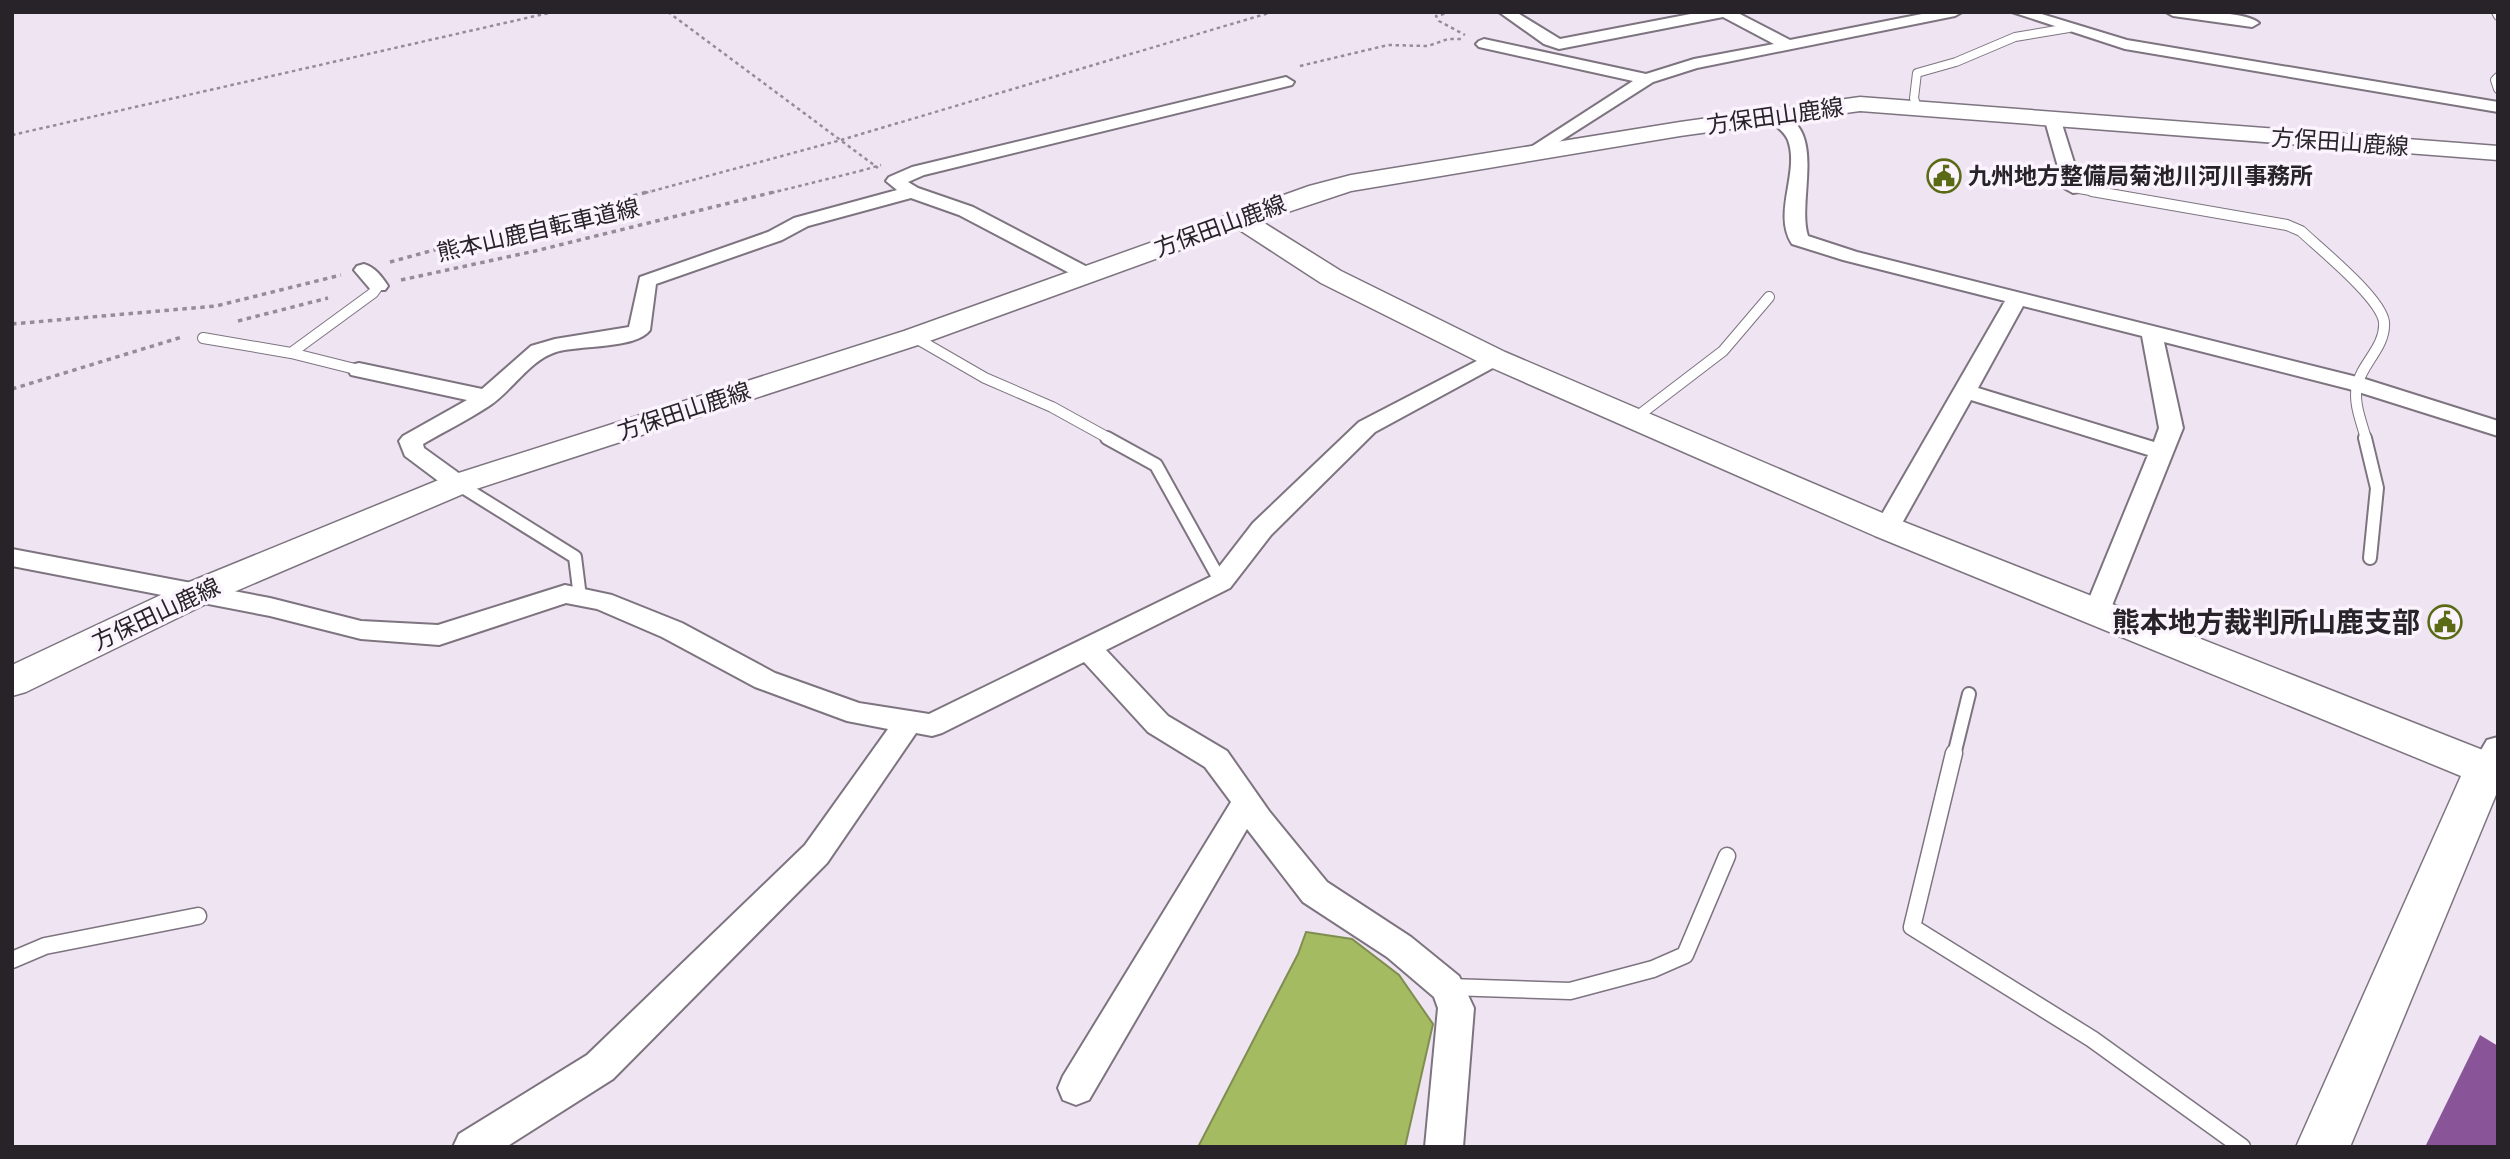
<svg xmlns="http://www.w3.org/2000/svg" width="2510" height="1159" viewBox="0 0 2510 1159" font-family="'Zilla Slab','Noto Sans JP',serif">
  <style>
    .water { fill: #a5bb62; stroke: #7f8d51; stroke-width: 2 }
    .building { fill: #895598 }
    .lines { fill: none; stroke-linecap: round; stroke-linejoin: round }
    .lane-far3-casing { stroke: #7d7480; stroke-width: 10 }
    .lane-far2-casing { stroke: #7d7480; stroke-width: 12 }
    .lane-far1-casing { stroke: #7d7480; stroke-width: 16 }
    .lane-casing { stroke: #7d7480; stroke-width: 19 }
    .street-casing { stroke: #7d7480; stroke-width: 4 }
    .secondary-casing { stroke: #7d7480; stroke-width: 3 }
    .path-far1 { stroke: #948d97; stroke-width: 2.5; stroke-dasharray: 3.5 3.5; stroke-linecap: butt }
    .path { stroke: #948d97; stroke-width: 3.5; stroke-dasharray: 4.5 4.5; stroke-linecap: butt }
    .lane-far3 { stroke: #fff; stroke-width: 8 }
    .lane-far2 { stroke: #fff; stroke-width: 10 }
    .lane-far1 { stroke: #fff; stroke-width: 12 }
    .lane { stroke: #fff; stroke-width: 16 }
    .street { fill: #fff; fill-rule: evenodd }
    .secondary { fill: #fff; fill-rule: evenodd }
    .path-bridge { stroke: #948d97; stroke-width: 2.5; stroke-dasharray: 3.5 3.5; stroke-linecap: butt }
    .labels { text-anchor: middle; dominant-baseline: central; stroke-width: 7; stroke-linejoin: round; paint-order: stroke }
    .far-street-label { font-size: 23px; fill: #272328; stroke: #fbf3fd }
    .far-poi-label { font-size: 23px; font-weight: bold; fill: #272328; stroke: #fbf3fd; text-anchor: start }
    .poi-label { font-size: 28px; font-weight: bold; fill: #272328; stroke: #fbf3fd; text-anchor: end }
  </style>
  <rect width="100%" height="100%" fill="#efe5f2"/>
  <path class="water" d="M1306,932L1352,939L1399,975L1433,1024L1405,1147H1198L1298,954Z"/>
  <path class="building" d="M2480,1035L2498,1046V1147H2425Z"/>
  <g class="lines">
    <defs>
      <path id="lane-far3" d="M2496,12L2498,16
        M2498,77L2495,80L2498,89
        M1917,108L1914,98L1917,73L1956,62L2015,37L2069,28
        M2073,188L2102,193"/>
      <path id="lane-far2" d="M2092,191L2287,225L2301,231C2320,249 2381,298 2384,322C2386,347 2361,364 2357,386C2353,403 2362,423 2366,439
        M914,337L985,378L1052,407L1110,439
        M203,338L291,353L359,370
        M291,353L373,293L378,286
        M1634,419L1723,351L1769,297"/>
      <path id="lane-far1" d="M1107,438L1156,465L1221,582
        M2365,438L2377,488L2370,558
        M458,484L575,557L580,597
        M1954,755L1969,694"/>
      <path id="lane" d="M1954,753L1912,927L2092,1039L2242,1147
        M12,960L45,946L198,916
        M1449,987L1570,991L1653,969L1685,955L1727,856"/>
      <path id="street" d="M1499,12H1516L1560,39L1701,12H1736L1790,40L1932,12H1962L1955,16L1697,68L1653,82L1537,156L1528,151L1531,147L1633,81L1479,47L1476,44L1479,41L1484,39L1646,74L1694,59L1774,44L1723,17L1559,49L1544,44Z
        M2012,12H2035L2127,40L2498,102V112L2125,49Z
        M2166,12C2187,12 2245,10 2259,23L2252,27L2173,16Z
        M1286,77L1294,82L1292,85L924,175L908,182L918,188L973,207L1095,271L1098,275L1095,279H1081L959,215L911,198L808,226L782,240L656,284L650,330C637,349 579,345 556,352C530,360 512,391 489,406C468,420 445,431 423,444L424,448L467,479L470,484L467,489L458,492L449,489L405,456L399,441L403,436L467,400L351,375L348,370L351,365L359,363L482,389L531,346L555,339L629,327L640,277L768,232L794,218L897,190L886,181L889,177L912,167Z
        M1774,111C1830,125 1796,199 1808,236L1857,252L2365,379L2498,421V436L2349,389L2164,342L2183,428L2107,618L2097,620L2087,618L2084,611L2148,455L1971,400L1896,534L1887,536L1878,534L1874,528L2005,301L1843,260L1792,244C1772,213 1800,173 1788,140C1783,129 1773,125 1766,116ZM2023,306L2142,336L2159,428L2154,442L1978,388Z
        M2053,116L2061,121L2082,188L2079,192L2073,193L2064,188L2045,121Z
        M364,264C375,267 382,277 388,286L385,290H371L354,270L357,266Z
        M1494,352L1502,353L1505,358L1502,363L1375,432L1271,535L1230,588L1106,650L1168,716L1227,751L1269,811L1327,882L1411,937L1459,976L1474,1008L1463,1147H1425L1438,1008L1434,997L1387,957L1303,902L1247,829L1089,1100L1076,1105L1063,1100L1058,1088L1063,1076L1231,802L1205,767L1148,732L1084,662L942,733L932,736L916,733L827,863L613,1079L506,1147H453L459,1134L587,1055L805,845L888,729L847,721L755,687L662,637L597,609L566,603L439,645L361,639L270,616L12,566V549L270,598L361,621L438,625L565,585L612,595L682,623L775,673L859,703L929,714L1212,576L1253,523L1359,422Z
        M2498,737V774L2485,781L2474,777L2470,769L2487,740Z"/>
      <path id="secondary" d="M1860,97L2498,146V160L1860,111L1680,136L1351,191L1261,221L1341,271L1505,352L1899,520L2498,756V790L2350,1147H2296L2461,776L1875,536L1483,364L1321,283L1238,229L924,343L470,491L208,603L26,692L12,696V665L182,585L446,477L904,331L1309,186L1351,175L1680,122Z"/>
    </defs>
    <use href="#lane-far3" class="lane-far3-casing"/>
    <use href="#lane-far2" class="lane-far2-casing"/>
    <use href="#lane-far1" class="lane-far1-casing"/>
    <use href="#lane" class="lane-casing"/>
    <use href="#street" class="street-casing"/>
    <use href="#secondary" class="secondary-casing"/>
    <path class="path-far1" d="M668,12L878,168
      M1451,12L1436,16L1439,21L1465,35
      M1300,66L1388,45L1428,46L1448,39H1462
      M12,135L553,12
      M645,193L841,140L1272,12
      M771,193L860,171"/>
    <path class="path" d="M390,262L651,191
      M401,280L535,251L778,191
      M238,321L328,298
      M12,324L216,306L341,275
      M12,389L182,337"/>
    <use href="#lane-far3" class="lane-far3"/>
    <use href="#lane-far2" class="lane-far2"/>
    <use href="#lane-far1" class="lane-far1"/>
    <use href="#lane" class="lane"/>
    <use href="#street" class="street"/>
    <use href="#secondary" class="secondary"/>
    <path class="path-bridge" d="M860,171L881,165"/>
  </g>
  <defs>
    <symbol id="civic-ring" viewBox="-11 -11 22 22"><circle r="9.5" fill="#fbf3fd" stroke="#5a6a15" stroke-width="1.5"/><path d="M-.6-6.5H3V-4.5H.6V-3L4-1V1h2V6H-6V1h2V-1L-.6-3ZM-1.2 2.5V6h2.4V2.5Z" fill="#5a6a15"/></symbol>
  </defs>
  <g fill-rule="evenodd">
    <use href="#civic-ring" x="1925" y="157" width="38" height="38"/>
    <use href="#civic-ring" x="2426" y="603" width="38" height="38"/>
  </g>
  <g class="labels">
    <g class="far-street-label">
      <text transform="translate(1775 116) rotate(-8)">方保田山鹿線</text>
      <text transform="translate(2340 142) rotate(4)">方保田山鹿線</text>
      <text transform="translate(1220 226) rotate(-20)">方保田山鹿線</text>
      <text transform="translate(538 230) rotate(-13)">熊本山鹿自転車道線</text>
      <text transform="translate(684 411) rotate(-18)">方保田山鹿線</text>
      <text transform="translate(156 614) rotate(-25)">方保田山鹿線</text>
    </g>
    <g class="far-poi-label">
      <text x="1968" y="176">九州地方整備局菊池川河川事務所</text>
    </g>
    <g class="poi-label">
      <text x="2420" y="622">熊本地方裁判所山鹿支部</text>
    </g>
  </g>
  <rect width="2510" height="1159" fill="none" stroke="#272328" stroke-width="28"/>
</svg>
